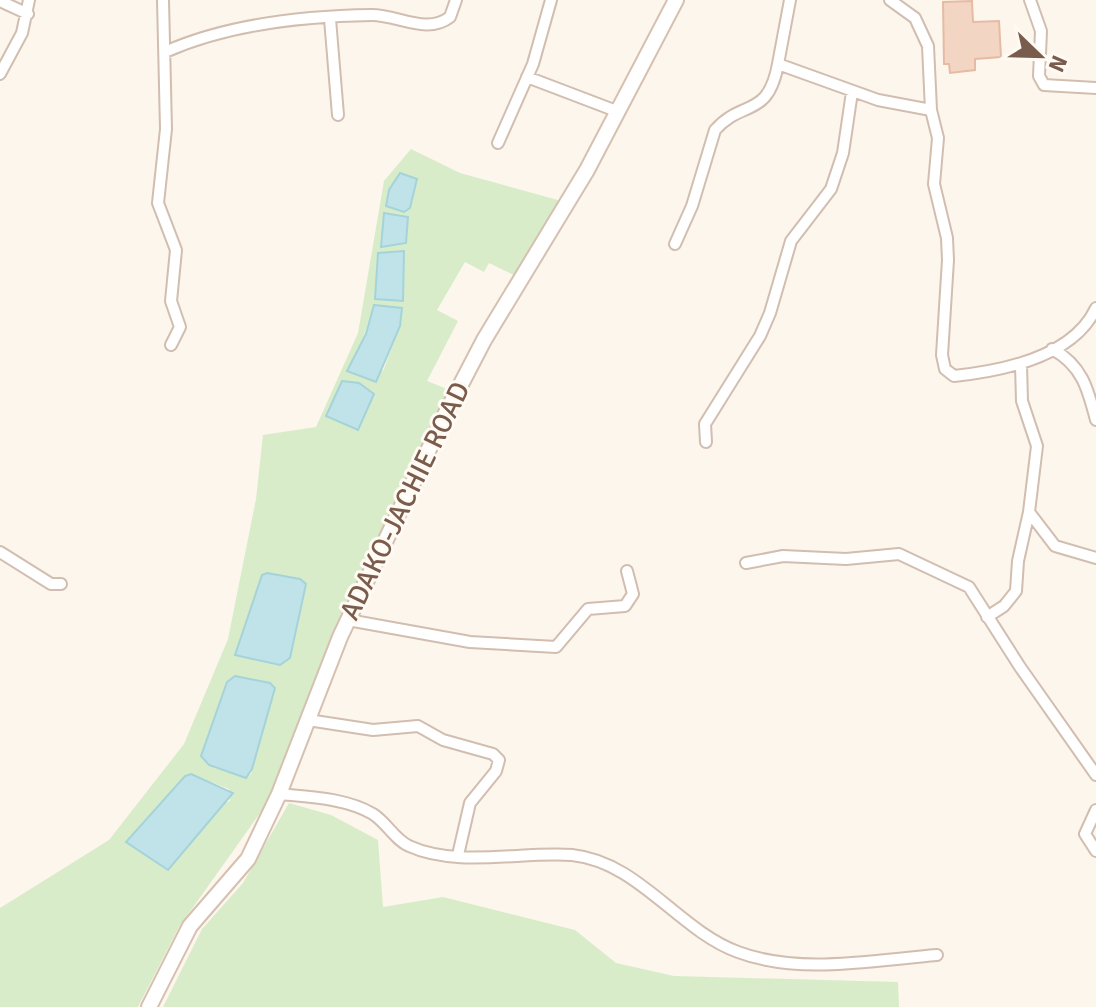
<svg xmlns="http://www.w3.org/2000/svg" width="1096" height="1007" viewBox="0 0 1096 1007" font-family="Signika,sans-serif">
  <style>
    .green { fill: #d8ecc9; fill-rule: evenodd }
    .water { fill: #bfe3e8; stroke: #a5d3da; stroke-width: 2 }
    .building { fill: #f3d5c3; stroke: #e6bba3; stroke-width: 2 }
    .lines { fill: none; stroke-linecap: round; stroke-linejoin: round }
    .street-casing { stroke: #d1beb0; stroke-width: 14 }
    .secondary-casing { stroke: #d6c0b0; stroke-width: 18 }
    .street { stroke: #fff; stroke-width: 10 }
    .secondary { stroke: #fff; stroke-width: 14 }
    .labels { text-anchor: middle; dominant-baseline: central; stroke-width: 6; stroke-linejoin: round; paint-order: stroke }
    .street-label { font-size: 28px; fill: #7a5c4d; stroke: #fffaf3 }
  </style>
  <rect width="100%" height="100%" fill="#fdf6ec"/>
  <path class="green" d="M411,149L460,173L565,202L518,277L489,263L484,272L465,262L437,310L458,321L427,381L452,391L268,802L179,927L138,1007H0V908L109,840L184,744L228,639L256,499L263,435L316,427L358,333L384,181ZM374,306L400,326L383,371L359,350ZM267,573L300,579L306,584L290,658L280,665L235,655L262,575ZM275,688L251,774L246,778L204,761ZM191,774L229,789L230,801L126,842L185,776Z
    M289,803L331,815L378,840L383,907L443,897L575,930L616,963L674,976L898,982L899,1007H163L202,929L243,883Z"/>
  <path class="water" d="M400,173L417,179L410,208L404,212L386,206L389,190Z
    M384,213L408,217L406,243L381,247Z
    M404,251L403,301L375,299L378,253Z
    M374,305L402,308L400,326L376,382L347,371L366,334Z
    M342,381L359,383L374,394L358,430L326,416Z
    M267,573L300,579L306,584L290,658L280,665L235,655L262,575Z
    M235,676L270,683L275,688L252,769L246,778L209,765L201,756L227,682Z
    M191,774L233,793L168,870L126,842L185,776Z"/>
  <path class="building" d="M972,1L973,22L999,21L1001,57L975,59V70L950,73L949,64H944L943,2Z"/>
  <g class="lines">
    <defs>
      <path id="street" d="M163,0L166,129L158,203L176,250L171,301L180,327L171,345
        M790,0L778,64L878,100L931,110
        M890,0L915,18L928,46L931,110L938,138L934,184L947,238L948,260L942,355L945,369L954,376C1002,371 1073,357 1096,308
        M1030,0L1041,31L1039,76L1044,85L1096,88
        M0,1L28,14
        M330,19L338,115
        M165,52C228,24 303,16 372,15C398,15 427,35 450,17L456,0
        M0,74L22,33L29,0
        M527,77L619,112
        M498,143L533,64L551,0
        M675,244L692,206L715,130C742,99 768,119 778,64
        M1052,349C1082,365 1088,389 1096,420
        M1021,365L1022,401L1037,446L1029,512L1055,546L1096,558
        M706,442L705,424L760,336L770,313L791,241L831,189L843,153L852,92
        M0,552L51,584H61
        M746,563L783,556L846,559L899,554L969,587L1020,667L1096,775
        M987,617L1004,606L1016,591L1018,561L1029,512
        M348,620L470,642L556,647L588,609L625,606L633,594L627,571
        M308,720L373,730L418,726L443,740L493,754L499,760L496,771L470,803L458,855
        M279,794C310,797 346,798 373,814C387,823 395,840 409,846C457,868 523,851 572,855C639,862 678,930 738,952C799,975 874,960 937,955
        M1096,810L1085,834L1096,851"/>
      <path id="secondary" d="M149,1007L190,926L248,859L279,794L340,637L445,415L484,340L587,170L676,0"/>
    </defs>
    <use href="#street" class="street-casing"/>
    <use href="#secondary" class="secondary-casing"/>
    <use href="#street" class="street"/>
    <use href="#secondary" class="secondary"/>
  </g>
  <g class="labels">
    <g class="street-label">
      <text transform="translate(405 501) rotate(-64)">ADAKO-JACHIE ROAD</text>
    </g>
  </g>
  <g transform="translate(1040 56) rotate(113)" stroke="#fffaf3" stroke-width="6" paint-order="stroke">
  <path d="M0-6L14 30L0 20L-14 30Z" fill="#7a5c4d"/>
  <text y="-12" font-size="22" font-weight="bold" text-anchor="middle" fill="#7a5c4d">N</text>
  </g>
</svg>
